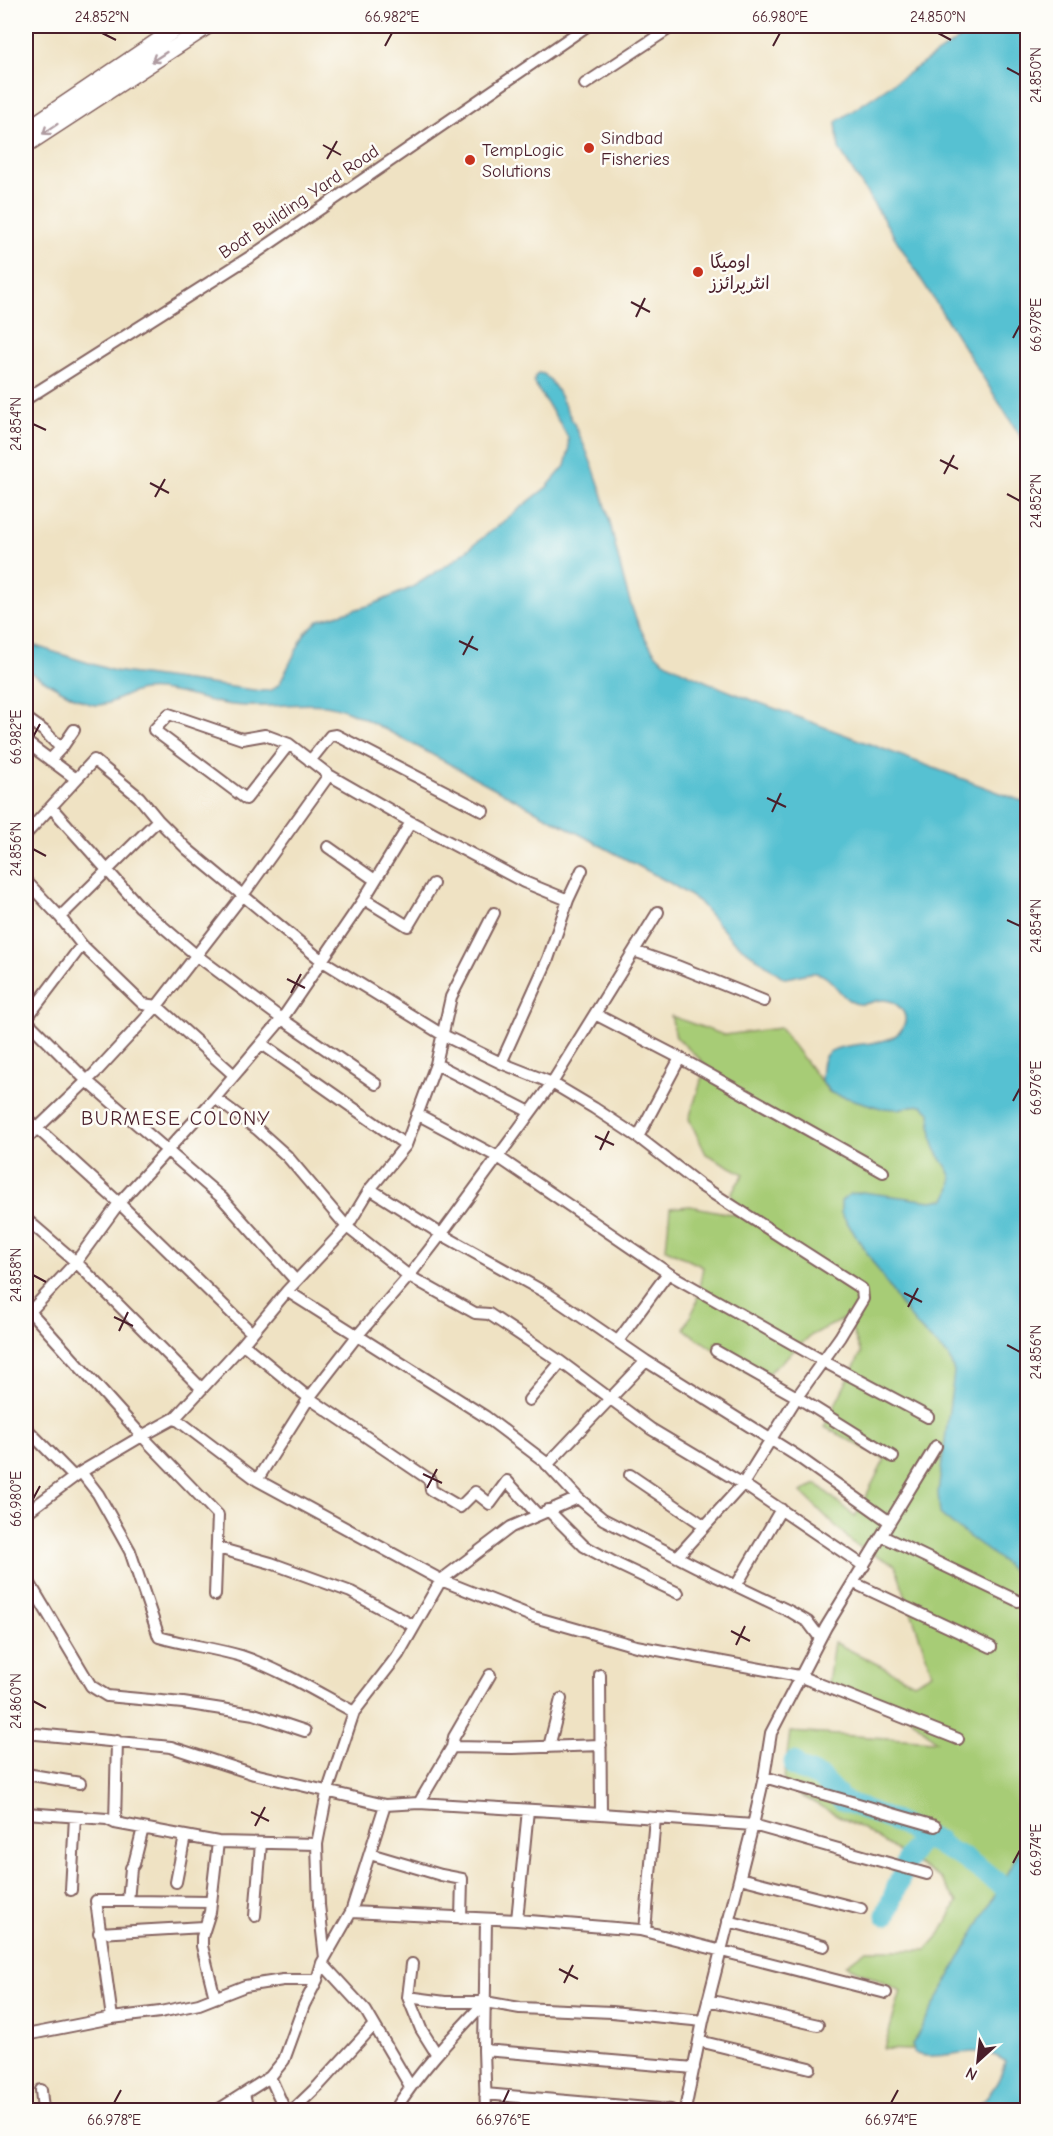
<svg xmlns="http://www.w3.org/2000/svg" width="1053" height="2136" viewBox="0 0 1053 2136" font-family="'Comic Neue','Playpen Sans Arabic',sans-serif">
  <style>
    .green { fill: #a7cc76; stroke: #787650; stroke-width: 1.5 }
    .water { fill: #56c1d2; stroke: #50707e; stroke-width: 1.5 }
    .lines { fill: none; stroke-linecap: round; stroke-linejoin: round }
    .river { stroke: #56c1d2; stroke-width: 21 }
    .street-casing { stroke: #846360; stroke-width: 14 }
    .secondary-casing { stroke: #846360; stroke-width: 18 }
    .street { stroke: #fff; stroke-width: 10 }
    .secondary { stroke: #fff; stroke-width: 15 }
    .oneway { stroke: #ae9aa0 }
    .ticks { fill: none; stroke: #4a1f2b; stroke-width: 2 }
    .poi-dot { fill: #c8321e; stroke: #fdfcf7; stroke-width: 2 }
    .labels { text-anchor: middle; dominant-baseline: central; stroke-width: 5; stroke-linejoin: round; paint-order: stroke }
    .poi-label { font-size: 18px; fill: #4a1f2b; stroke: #fdfcf7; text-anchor: start }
    .street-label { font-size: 18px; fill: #4a1f2b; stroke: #fdfcf7 }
    .neighbourhood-label { font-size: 20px; letter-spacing: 1.5px; fill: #4a1f2b; stroke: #fdfcf7 }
    .neatline { fill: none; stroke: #4a1f2b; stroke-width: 2 }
    .ticks-label { font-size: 15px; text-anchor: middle; fill: #4a1f2b }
  </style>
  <rect width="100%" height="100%" fill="#fdfcf7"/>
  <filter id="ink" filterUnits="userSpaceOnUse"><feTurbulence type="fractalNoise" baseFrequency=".0167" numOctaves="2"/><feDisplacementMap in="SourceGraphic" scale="12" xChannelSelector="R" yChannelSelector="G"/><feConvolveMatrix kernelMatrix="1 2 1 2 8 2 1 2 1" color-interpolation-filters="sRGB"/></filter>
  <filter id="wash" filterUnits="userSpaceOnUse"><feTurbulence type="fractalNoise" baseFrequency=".008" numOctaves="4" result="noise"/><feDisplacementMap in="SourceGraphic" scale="24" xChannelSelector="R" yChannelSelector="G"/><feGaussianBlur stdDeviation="1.35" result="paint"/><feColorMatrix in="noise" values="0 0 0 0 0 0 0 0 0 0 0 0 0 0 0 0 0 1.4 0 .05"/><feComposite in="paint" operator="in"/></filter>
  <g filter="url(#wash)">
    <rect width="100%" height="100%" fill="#efe2c3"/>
    <path class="green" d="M671,1016L724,1035L780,1028L829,1092L862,1066L1027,1120V2054L1005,2061L995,2054L980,2051L956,2052L884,2049L901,1991L846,1965L866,1950H926L941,1933L957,1902L940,1878L863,1829L783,1786L790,1732L936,1741L907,1714L827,1690L834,1642L914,1683L932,1673L895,1565L854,1544L801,1492L817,1484L855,1517L885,1459L824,1427L861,1353L847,1317L810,1336L760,1381L684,1329L696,1305L703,1267L666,1249L670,1208L690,1206L736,1215L731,1193L744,1174L706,1154L689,1119L706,1065L676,1037Z"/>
    <path class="water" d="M978,26H1027V447L839,149L836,122Z
      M538,373L544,374C556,384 561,399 568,412C582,438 593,465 602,493C617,540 625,620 658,656C668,667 715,685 731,692L1027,803V1588C1012,1563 964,1536 940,1514L938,1493L954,1372L949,1357L917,1326L899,1302L841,1213V1201L850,1194L862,1192L931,1201L946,1199C961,1173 943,1168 934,1146C931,1136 931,1123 930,1112L922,1105L912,1106L898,1109L881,1108L831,1093L821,1080C822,1072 821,1060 827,1054C844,1038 898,1052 905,1022C907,1010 893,999 882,1000C874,1000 868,1005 859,1004C840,1002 835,976 816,973C806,971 795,978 784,978L732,940L698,901L670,883L392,733C372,723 348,708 325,705C294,702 264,709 233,705C204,702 172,687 143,690C126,692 112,706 95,705C79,703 41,678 26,670V643L114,671L261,691L272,690L280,683L305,633L319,620L371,605L411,588L452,562L547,487L565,466L569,451L568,438L561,425L534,383L535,377Z
      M1027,1837V2110H972C988,2098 1001,2081 1005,2061C975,2040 943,2064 913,2053L912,2045Z"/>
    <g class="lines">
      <path class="river" d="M794,1762L795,1767L821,1778L842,1800L898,1823L967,1860L1028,1905
        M886,1915L909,1856L920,1841L932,1838L938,1841"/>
    </g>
  </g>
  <g filter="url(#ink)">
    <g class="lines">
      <defs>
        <path id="street" d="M585,84L673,26
          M26,399L253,255L587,26
          M26,718L44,731L61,748
          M26,742L76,779
          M289,744L246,799L154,730L169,714L242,739L265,735L289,744L329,775L411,822L524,882L568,900
          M50,760L63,746L74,730
          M310,761L330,736L336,735L483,811
          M51,807L140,907L196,955L282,1019L376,1084
          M26,834L94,760L139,797L158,820L187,849L321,960L443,1035L501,1063L552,1083L594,1108L638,1137L700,1185L862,1289L863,1299L840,1337L797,1397L743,1484L677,1557
          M328,847L375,880
          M26,881L60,917L82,945L143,1004L157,1006L234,1075
          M364,899L408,926L433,884
          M60,917L158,820
          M634,951L677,966L764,1001
          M595,1014L680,1058L883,1172
          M26,1019L82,945
          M26,1020L86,1080L222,1198L296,1281
          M262,1044L406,1145
          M501,1063L548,959L568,900L582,870
          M436,1064L530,1112
          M215,1098L258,1130L287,1156L347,1227L409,1276L475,1313L489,1314L561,1362L651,1429L743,1484L864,1566
          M417,1114L498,1157L671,1275L823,1361L928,1417
          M26,1118L119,1203L252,1333
          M638,1137L680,1058
          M26,1139L95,1073L157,1006L243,895L329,775
          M370,1189L441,1234L548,1294L646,1361L797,1456L890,1522
          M26,1219L76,1262L202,1389
          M287,1291L486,1417L544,1461L578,1498L603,1519L697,1567L791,1612L808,1622L820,1638
          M26,1307L142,1436L218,1515L215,1595
          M26,1316L76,1262L119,1203L215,1098L282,1019L364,899L411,822
          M618,1341L668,1273
          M243,1344L309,1398L430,1480L431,1490L460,1507L475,1492L490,1504L507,1481L537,1514
          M716,1351L797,1397L893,1457
          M529,1400L561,1362
          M175,1418L257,1480L441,1580L534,1617L636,1646L799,1676L958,1739
          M26,1428L74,1477
          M547,1465L646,1361
          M81,1472L98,1494L130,1551L159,1637C186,1645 214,1648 241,1656C280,1669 318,1693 354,1712
          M630,1475L705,1526
          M257,1480L309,1398L357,1336L409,1276L446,1228L552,1083L658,912
          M548,1510L584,1546L617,1564L678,1593
          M26,1513L81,1472L142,1436L175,1418L243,1344L287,1291L347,1227L370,1189L406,1145L436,1064L451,997L494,913
          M882,1536L1018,1601
          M218,1548L271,1563L351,1592L414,1626
          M26,1577L91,1686L107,1696L183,1703L254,1714L305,1731
          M854,1583L991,1647
          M736,1586L781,1509
          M600,1675L601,1814
          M26,1733L171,1747L254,1774L385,1805L419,1803L601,1814L753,1825L927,1874
          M452,1747L454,1737L490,1675
          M549,1747L561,1699
          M26,1774L80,1783
          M764,1777L935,1826
          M419,1803L452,1747L512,1748L601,1745
          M26,1813L107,1819L115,1823L218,1842L317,1844
          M115,1823L117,1741
          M143,1828L134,1864L131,1868L128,1901L211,1902
          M370,1854L441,1875L462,1879L461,1918
          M740,1878L861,1909
          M176,1882L185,1836
          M71,1890L75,1817
          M351,1912L517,1920L640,1930L886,1993
          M255,1916L261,1843
          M486,1919L484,2050L486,2110
          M517,1920L528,1810
          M728,1921L824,1946
          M645,1931L655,1818
          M99,1933L204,1927
          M325,1958L319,1905L317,1844L327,1793L354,1712L398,1655L441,1580L511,1527L578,1498
          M322,1963L366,2011L410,2086
          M412,1964L408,1997L421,2029L436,2053
          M408,1997L445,2002H485L520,2008L612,2012L703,2021
          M215,1998L202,1946V1937L210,1912L218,1842
          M708,2000L818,2025
          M112,2018L96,1901H128
          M26,2035L112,2018L160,2012L199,2004L245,1986L283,1980H317
          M699,2041L810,2068
          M484,2050L694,2068
          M270,2077L285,2110
          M41,2090L43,2110
          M244,2094L248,2110
          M485,2094L671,2110
          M218,2110L270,2077L284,2060L304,2005L317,1980L322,1963L351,1912L385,1805
          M293,2110L319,2085L374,2025
          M395,2110C420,2070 452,2037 485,2002
          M685,2110L703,2021L753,1825L764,1777L771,1733L826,1627L936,1446"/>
        <path id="secondary" d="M26,130L180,26
          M26,145L208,26"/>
      </defs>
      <use href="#street" class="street-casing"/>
      <use href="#secondary" class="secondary-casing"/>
      <use href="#street" class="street"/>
      <use href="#secondary" class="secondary"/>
    </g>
    <defs><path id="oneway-shaft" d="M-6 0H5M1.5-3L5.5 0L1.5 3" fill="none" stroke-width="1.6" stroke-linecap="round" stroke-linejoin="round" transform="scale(1.5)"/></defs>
    <g class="oneway">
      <use href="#oneway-shaft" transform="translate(159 57) rotate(147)"/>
      <use href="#oneway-shaft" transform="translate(50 129) rotate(146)"/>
    </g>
  </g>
  <path class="ticks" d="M102,33L116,40M938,33L951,40M385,46L392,33M773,46L780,33M1007,68L1020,75M323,145L341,155M327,159L337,141M631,302L650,312M636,317L645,298M1013,338L1020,325M33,424L46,430M940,460L958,469M944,474L954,455M150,483L169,493M1007,494L1020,501M155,497L165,479M459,641L478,650M463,655L473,636M33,737L40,724M767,798L786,807M772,812L781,793M33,849L46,856M1007,920L1020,926M287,979L305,988M291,993L301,974M1013,1101L1020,1088M595,1136L614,1145M600,1150L609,1131M33,1275L46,1282M904,1293L922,1302M908,1307L918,1288M114,1317L133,1326M119,1331L128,1312M1007,1345L1020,1352M423,1474L442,1483M427,1488L437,1469M33,1499L40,1486M731,1631L750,1641M736,1645L745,1626M33,1701L46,1708M251,1812L269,1821M255,1826L265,1807M1013,1863L1020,1850M559,1969L578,1979M564,1983L573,1965M114,2103L121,2090M503,2103L509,2090M891,2103L898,2090"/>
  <g class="poi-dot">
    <circle cx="589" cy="148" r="6"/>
    <circle cx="470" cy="160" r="6"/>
    <circle cx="698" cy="272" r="6"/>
  </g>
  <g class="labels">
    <g class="poi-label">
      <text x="601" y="138">Sindbad<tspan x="601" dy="21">Fisheries</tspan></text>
      <text x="482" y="150">TempLogic<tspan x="482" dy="21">Solutions</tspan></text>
      <text x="710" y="262">اومیگا<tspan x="710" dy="21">انٹرپرائزز</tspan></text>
    </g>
    <g class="street-label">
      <text transform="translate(299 202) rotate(-34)">Boat Building Yard Road</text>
    </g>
    <g class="neighbourhood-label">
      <text x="176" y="1118">BURMESE COLONY</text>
    </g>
  </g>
  <rect width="1053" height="2136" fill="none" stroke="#fdfcf7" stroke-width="66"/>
  <g transform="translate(978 2061) rotate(207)" stroke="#fdfcf7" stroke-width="4.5" paint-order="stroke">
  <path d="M0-4.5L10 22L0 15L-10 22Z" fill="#4a1f2b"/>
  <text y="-9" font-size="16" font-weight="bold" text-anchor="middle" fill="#4a1f2b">N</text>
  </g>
  <rect x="33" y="33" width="987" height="2070" class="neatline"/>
  <g class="ticks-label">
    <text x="102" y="22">24.852°N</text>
    <text x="392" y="22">66.982°E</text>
    <text x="780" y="22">66.980°E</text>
    <text x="938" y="22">24.850°N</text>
    <text transform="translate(1036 75) rotate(-90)" y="5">24.850°N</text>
    <text transform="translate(1036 325) rotate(-90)" y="5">66.978°E</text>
    <text transform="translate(16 424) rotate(-90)" y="5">24.854°N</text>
    <text transform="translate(1036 501) rotate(-90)" y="5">24.852°N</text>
    <text transform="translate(16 737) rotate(-90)" y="5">66.982°E</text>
    <text transform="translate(16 849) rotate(-90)" y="5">24.856°N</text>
    <text transform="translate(1036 926) rotate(-90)" y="5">24.854°N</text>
    <text transform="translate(1036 1088) rotate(-90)" y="5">66.976°E</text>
    <text transform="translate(16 1275) rotate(-90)" y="5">24.858°N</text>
    <text transform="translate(1036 1352) rotate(-90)" y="5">24.856°N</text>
    <text transform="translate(16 1499) rotate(-90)" y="5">66.980°E</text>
    <text transform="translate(16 1701) rotate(-90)" y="5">24.860°N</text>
    <text transform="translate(1036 1850) rotate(-90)" y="5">66.974°E</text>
    <text x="114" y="2125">66.978°E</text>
    <text x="503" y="2125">66.976°E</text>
    <text x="891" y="2125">66.974°E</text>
  </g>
</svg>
